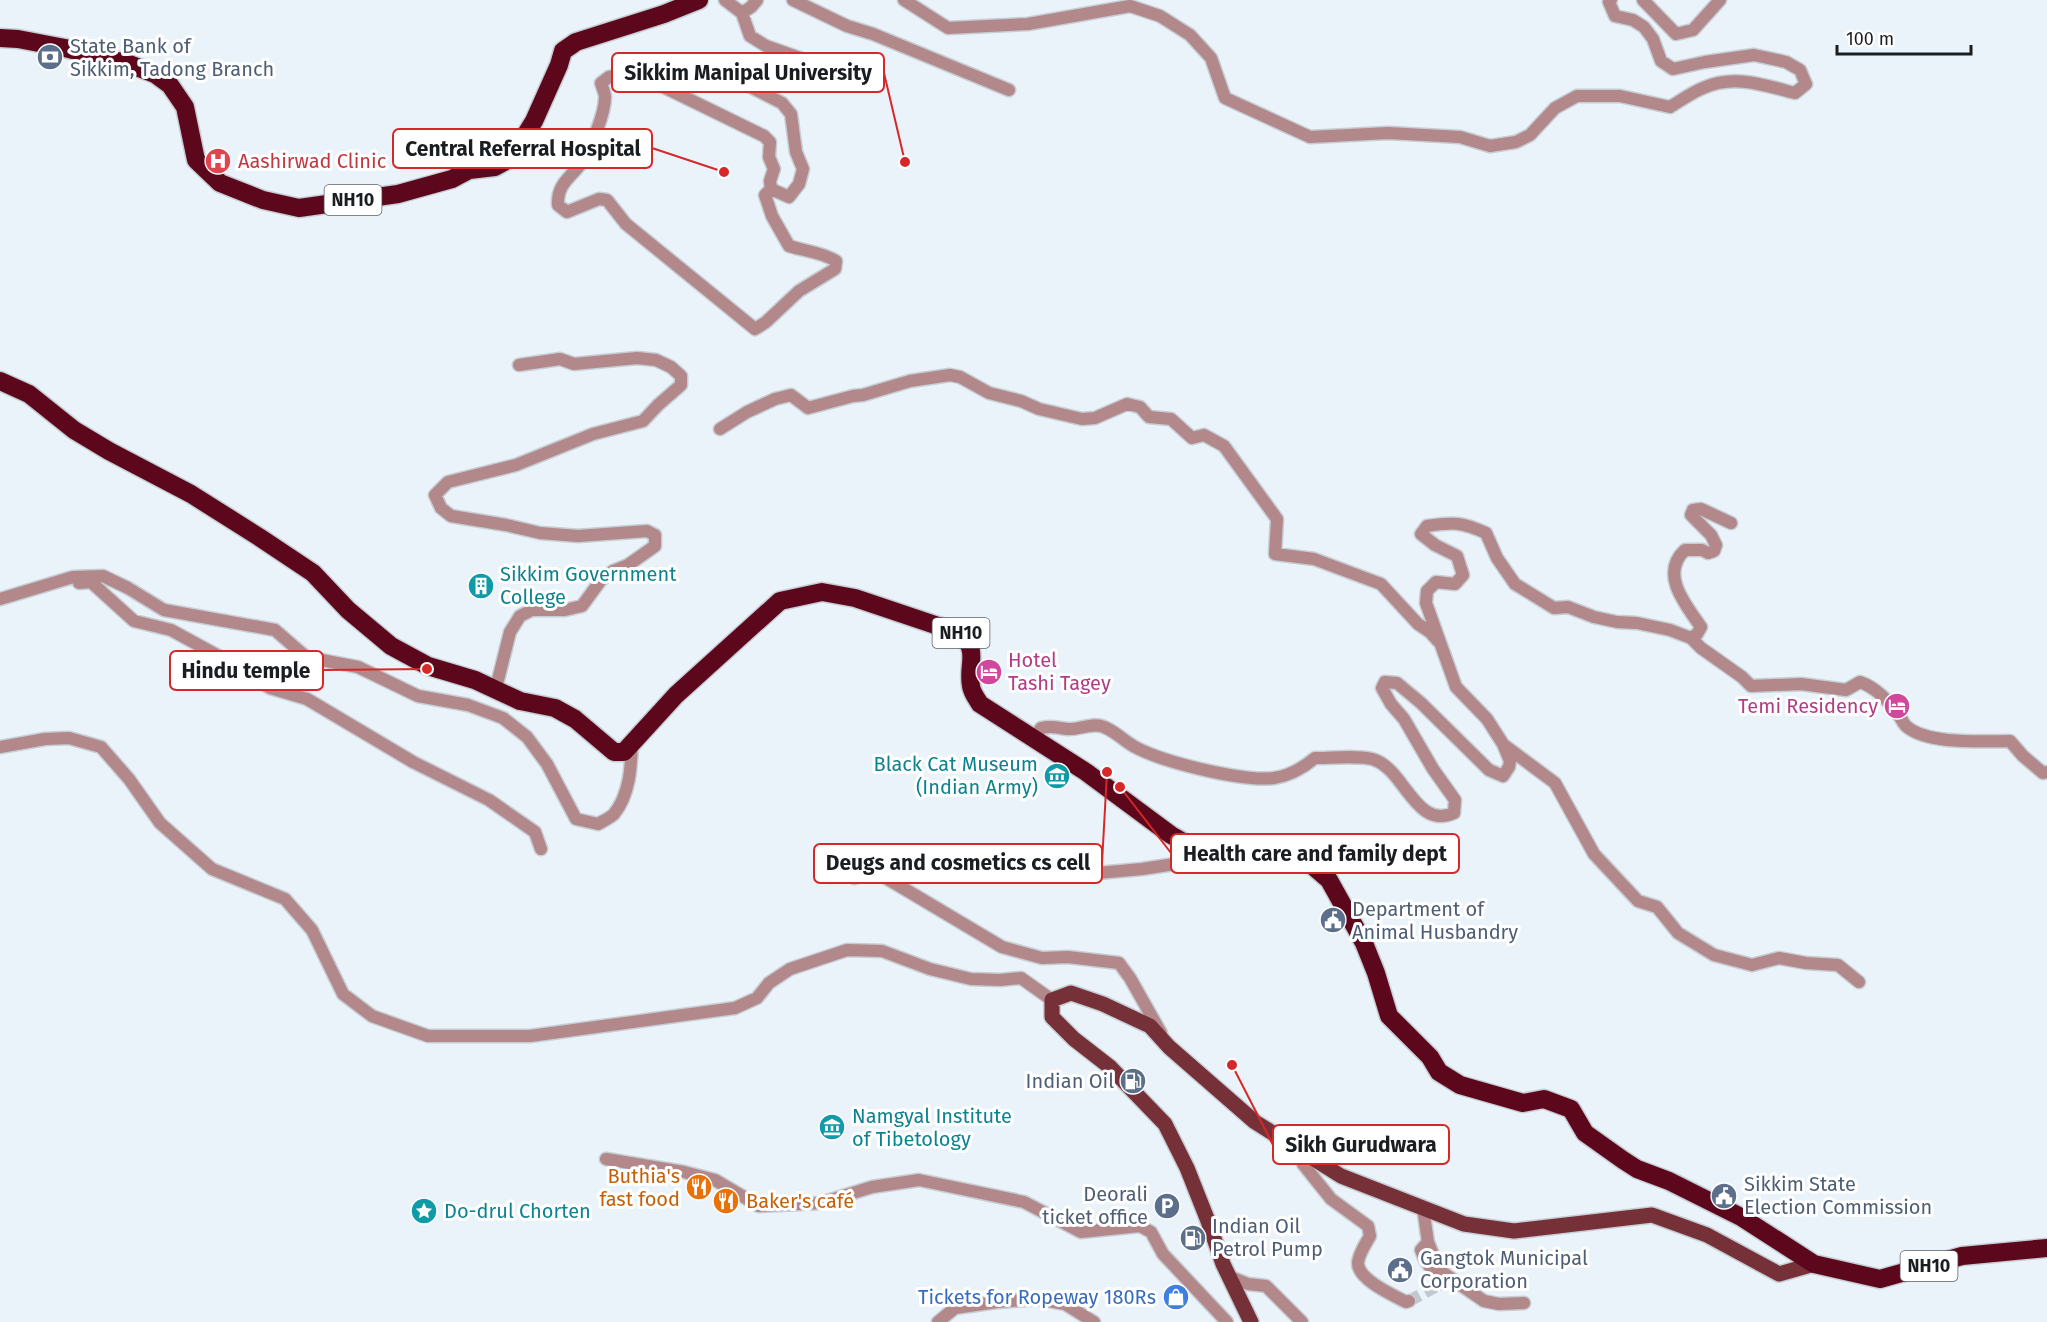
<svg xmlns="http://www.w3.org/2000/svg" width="2047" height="1322" viewBox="0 0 2047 1322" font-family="'Fira Sans',sans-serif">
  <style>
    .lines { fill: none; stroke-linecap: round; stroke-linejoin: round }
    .minor-tunnel { stroke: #c1c8cf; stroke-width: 12; stroke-dasharray: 12 6; stroke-linecap: butt }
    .minor-casing { stroke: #c6cdd3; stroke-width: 15 }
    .major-casing { stroke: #c6cdd3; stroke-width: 18 }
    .highway-casing { stroke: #c6cdd3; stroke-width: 21 }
    .minor { stroke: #b2888a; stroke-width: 12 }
    .major { stroke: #763038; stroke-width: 15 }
    .highway { stroke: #5d071c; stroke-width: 18 }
    .labels { text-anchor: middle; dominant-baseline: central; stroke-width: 6; stroke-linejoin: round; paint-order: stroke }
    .shield { fill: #fff; stroke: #5f6264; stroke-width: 1.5 }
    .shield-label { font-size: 18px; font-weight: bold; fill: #1b1e21 }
    .service-label { font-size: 20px; fill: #4e5e75; stroke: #fff; text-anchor: start }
    .health-label { font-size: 20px; fill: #be3a42; stroke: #fff; text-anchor: start }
    .culture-label { font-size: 20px; fill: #0d838f; stroke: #fff; text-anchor: start }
    .hotel-label { font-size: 20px; fill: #b23c85; stroke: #fff; text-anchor: start }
    .food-label { font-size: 20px; fill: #c56008; stroke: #fff; text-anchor: end }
    .shop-label { font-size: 20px; fill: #366cbe; stroke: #fff; text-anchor: end }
    .leader { fill: none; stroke: #d62828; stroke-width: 2 }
    .callout-dot { fill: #d62828; stroke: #fff; stroke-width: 2 }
    .callout { fill: #fff; stroke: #d62828; stroke-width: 2 }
    .callout-label { font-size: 21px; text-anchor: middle; font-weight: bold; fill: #1b1e21 }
  </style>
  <rect width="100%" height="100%" fill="#ebf3fa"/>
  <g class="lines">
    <path class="minor-tunnel" d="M1409,1301L1442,1283"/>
    <defs>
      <path id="minor" d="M725,0L742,13
        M757,0L751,7L742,13L750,36L766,46L814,63L828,73L821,77L757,70L734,64L725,68L735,79L782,103L791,114L796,152L803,169L799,184L789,197L771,189
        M793,0L847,26L873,34L1009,90
        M904,0L948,28L1028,24L1130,6L1160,16L1190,35L1211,58L1225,98L1310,137L1388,133L1460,137L1490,146L1516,142L1530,135L1555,108L1577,96H1620L1670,107C1680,101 1691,93 1703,88C1734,74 1764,85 1795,93L1806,84L1800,70L1786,62L1754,55L1705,62L1673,69L1661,61L1653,39L1644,27L1633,20L1615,16L1609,2L1611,0
        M1643,0L1676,34L1693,30L1720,0
        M635,73L764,136L770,142L769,157L774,169L770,181L771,189L765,195L772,216L789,246C804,251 822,252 836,261L835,269L799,291L766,322L755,329L626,224L607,200L599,199L567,212L558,205C557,183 571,178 582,162C591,147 605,114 605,97C605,93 602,87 601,83L609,77Z
        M720,429L747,412L775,399L791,395L808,408L853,396L863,395L910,381L950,375L960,377L989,393L1021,401L1039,409L1082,419L1095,418L1127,404L1140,407L1149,417L1171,419L1192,438L1204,435L1224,446L1277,519L1275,554L1314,559L1381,584L1418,624L1430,632L1438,641
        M79,583L91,582L134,621L171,630L215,654L270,688L307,699L413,762L489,800L535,832L541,849
        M0,599L73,577L103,576L128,588L164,610L275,630L306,657L358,667L418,696L468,705L503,718L527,737L547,764L576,819L598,824C603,821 610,818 614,814C630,794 631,767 632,743
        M1691,638L1697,634L1701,627C1686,605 1659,574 1685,550H1702L1708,553L1714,551L1716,545L1711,535L1691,515L1693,510L1701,509L1731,523
        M496,688L510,632L520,616L532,610H565L582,606L601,580L613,571L628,565L655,546V535L647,531L578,536L540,533L506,525L451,516L441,508L435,495L448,482L516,465L593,434L643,421L658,405L681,385V376L671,367L656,360L637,358L574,364L560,359L519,365
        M1035,738L1041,728C1054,725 1055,728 1068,729C1079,730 1092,722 1104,727C1115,731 1124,741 1135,747C1163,762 1242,782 1274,778C1289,776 1303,768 1315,758C1329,758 1364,755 1375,760C1405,771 1416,830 1454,813L1455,800L1433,769L1404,719L1391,704L1382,688L1385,682L1397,683L1421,703L1489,770L1503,776L1509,767L1510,761L1503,744L1487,719L1456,687L1426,603L1427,591L1436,582L1455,584L1463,575L1457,556L1435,545L1421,534L1427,526C1453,522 1462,522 1486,533L1497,558L1515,584L1554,608L1568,607L1594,617L1617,622L1637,623L1670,630L1691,638L1701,648L1742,677L1751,686L1801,684L1846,690L1860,682C1875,687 1890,702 1898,714C1901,718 1903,723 1906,726C1927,745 1983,741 2010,741L2023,756L2043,773L2047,772
        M1504,745L1555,783L1594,854L1638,901L1657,907L1678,933L1714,955L1752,965L1779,958L1806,963L1838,965L1859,982
        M0,747L45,739L69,738L101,747L129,779L160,823L212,869L285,899L312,930L343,994L372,1016L428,1036H530L735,1008L757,998L769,983L790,969L847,950L882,951L930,969L971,979L1000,980L1021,978L1052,1000
        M1080,861L1098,873L1142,869L1188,862L1211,855
        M854,878L876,872L1002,947L1042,958L1068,957L1119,963L1130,978L1161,1033
        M1298,1149L1303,1164L1331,1199L1368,1226L1370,1236C1366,1243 1358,1255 1358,1263C1358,1280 1393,1295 1406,1302L1409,1301
        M606,1159L684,1172L715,1180L759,1206L821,1203L872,1187L919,1180L1024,1202L1081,1232L1140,1226L1151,1232L1163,1254L1227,1322
        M1423,1208L1428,1242L1439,1270L1484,1301L1499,1304L1524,1303
        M1428,1242L1421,1250L1425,1260L1442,1283
        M1228,1276L1248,1284L1266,1286L1302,1322
        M938,1322L955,1308L997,1302L1038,1299L1065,1304L1094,1322"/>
      <path id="major" d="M1251,1322L1223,1264L1208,1221L1187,1168L1165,1124L1110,1067L1074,1039L1052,1017V1000L1071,993L1103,1004L1150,1026L1169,1047L1255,1122L1341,1176L1464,1224L1514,1231L1652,1215L1707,1235L1779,1274L1814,1264"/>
      <path id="highway" d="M0,38L18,39L65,48L129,64L155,74L170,85L185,107L196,160L220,183L263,200L299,208L398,194L452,179L469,170L495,167L511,158L534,121L559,65L563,51L576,42L664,14L699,0
        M0,381L29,394L74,430L109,451L191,494L259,537L313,573L348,610L391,646L428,666L475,680L520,701L555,708L575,719L614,752H624L676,695L780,601L822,592L855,598L962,634C979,653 967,665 971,686C972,693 977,699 980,704L1086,772L1171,835L1201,852H1230L1283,846L1307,861L1329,880L1364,943L1376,973L1389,1016L1430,1057L1439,1072L1460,1085L1523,1103L1544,1099L1571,1109L1585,1133L1623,1160L1637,1169L1669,1181L1741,1217L1814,1264L1880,1279L1962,1256L2047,1248"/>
    </defs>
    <use href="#minor" class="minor-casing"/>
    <use href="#major" class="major-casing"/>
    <use href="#highway" class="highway-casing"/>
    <use href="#minor" class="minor"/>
    <use href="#major" class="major"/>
    <use href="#highway" class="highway"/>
  </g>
  <defs>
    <symbol id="bank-disc" viewBox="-11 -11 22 22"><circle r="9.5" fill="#5c6f8a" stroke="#fff"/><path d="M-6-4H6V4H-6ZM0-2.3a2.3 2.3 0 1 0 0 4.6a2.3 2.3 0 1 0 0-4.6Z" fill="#fff"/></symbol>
    <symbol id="hospital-disc" viewBox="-11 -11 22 22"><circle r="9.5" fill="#e0444e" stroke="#fff"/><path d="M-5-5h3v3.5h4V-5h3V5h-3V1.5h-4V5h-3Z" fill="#fff"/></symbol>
    <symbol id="building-disc" viewBox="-11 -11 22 22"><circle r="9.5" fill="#0f9aa8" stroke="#fff"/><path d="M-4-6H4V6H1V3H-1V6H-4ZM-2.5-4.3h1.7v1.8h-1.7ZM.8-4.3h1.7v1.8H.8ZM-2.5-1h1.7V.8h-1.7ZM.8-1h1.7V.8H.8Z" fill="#fff"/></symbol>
    <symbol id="hotel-disc" viewBox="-11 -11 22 22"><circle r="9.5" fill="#d1479c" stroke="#fff"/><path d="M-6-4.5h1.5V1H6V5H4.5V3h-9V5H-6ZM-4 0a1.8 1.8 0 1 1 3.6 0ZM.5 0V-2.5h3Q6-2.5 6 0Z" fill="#fff"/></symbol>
    <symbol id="museum-disc" viewBox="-11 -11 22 22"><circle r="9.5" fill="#0f9aa8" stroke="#fff"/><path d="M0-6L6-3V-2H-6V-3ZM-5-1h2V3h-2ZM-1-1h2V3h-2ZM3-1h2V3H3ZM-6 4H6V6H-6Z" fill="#fff"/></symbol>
    <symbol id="civic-disc" viewBox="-11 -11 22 22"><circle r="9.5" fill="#5c6f8a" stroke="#fff"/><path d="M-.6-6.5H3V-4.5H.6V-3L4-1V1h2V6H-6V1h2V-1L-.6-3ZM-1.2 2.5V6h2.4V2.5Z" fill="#fff"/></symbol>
    <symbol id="fuel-disc" viewBox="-11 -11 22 22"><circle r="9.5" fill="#5c6f8a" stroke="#fff"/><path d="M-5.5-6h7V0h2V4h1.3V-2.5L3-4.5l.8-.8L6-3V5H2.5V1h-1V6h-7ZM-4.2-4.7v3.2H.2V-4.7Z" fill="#fff"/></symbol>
    <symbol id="restaurant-disc" viewBox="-11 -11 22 22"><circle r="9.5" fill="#e8710a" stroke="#fff"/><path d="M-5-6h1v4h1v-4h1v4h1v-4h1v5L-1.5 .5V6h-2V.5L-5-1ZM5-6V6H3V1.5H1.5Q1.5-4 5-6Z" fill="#fff"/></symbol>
    <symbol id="parking-disc" viewBox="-11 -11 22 22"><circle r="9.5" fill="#5c6f8a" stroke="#fff"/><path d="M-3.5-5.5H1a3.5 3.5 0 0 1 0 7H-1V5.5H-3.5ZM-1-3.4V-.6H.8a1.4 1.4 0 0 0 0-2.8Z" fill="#fff"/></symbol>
    <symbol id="sight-disc" viewBox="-11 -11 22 22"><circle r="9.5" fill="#0f9aa8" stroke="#fff"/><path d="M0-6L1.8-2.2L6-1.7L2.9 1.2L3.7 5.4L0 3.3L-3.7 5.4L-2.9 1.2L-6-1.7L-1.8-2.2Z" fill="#fff"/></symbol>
    <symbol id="shop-disc" viewBox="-11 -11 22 22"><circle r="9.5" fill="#3f7fe0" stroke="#fff"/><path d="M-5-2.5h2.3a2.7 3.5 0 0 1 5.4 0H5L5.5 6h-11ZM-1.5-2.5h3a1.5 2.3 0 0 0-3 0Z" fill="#fff"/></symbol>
  </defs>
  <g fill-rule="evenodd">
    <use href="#bank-disc" x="35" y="42" width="30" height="30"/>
    <use href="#hospital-disc" x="203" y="146" width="30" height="30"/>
    <use href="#building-disc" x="466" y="571" width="30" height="30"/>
    <use href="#hotel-disc" x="974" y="657" width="30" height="30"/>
    <use href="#hotel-disc" x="1882" y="691" width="30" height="30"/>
    <use href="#museum-disc" x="1042" y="761" width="30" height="30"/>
    <use href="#civic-disc" x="1318" y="905" width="30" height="30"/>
    <use href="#fuel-disc" x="1118" y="1066" width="30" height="30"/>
    <use href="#museum-disc" x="817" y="1112" width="30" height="30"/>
    <use href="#restaurant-disc" x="684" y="1172" width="30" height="30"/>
    <use href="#civic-disc" x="1709" y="1181" width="30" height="30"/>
    <use href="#restaurant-disc" x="711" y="1186" width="30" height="30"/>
    <use href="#parking-disc" x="1152" y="1191" width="30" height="30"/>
    <use href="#sight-disc" x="409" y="1196" width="30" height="30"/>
    <use href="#fuel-disc" x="1178" y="1223" width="30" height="30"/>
    <use href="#civic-disc" x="1385" y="1255" width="30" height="30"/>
    <use href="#shop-disc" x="1161" y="1282" width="30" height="30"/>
  </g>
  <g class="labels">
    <g class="shield">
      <rect x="324.5" y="185" width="57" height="30" rx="4.5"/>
      <rect x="932.5" y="618" width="57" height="30" rx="4.5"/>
      <rect x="1900.5" y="1251" width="57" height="30" rx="4.5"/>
    </g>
    <g class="shield-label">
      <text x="353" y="200">NH10</text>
      <text x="961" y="633">NH10</text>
      <text x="1929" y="1266">NH10</text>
    </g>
    <g class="service-label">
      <text x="70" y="46">State Bank of<tspan x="70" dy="23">Sikkim, Tadong Branch</tspan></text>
      <text x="1352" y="909">Department of<tspan x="1352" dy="23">Animal Husbandry</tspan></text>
      <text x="1114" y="1081" text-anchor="end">Indian Oil</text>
      <text x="1744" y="1184">Sikkim State<tspan x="1744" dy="23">Election Commission</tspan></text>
      <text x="1148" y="1194" text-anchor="end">Deorali<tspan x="1148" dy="23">ticket office</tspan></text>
      <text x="1212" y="1226">Indian Oil<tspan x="1212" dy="23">Petrol Pump</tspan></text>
      <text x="1420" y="1258">Gangtok Municipal<tspan x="1420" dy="23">Corporation</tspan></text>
    </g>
    <g class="health-label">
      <text x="238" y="161">Aashirwad Clinic</text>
    </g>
    <g class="culture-label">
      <text x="500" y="574">Sikkim Government<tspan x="500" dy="23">College</tspan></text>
      <text x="1038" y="764" text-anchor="end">Black Cat Museum<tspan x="1038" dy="23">(Indian Army)</tspan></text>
      <text x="852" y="1116">Namgyal Institute<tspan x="852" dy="23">of Tibetology</tspan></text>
      <text x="444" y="1211">Do-drul Chorten</text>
    </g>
    <g class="hotel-label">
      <text x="1008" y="660">Hotel<tspan x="1008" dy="23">Tashi Tagey</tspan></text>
      <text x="1878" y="706" text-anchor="end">Temi Residency</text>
    </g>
    <g class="food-label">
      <text x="680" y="1176">Buthia's<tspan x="680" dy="23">fast food</tspan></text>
      <text x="746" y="1201" text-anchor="start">Baker's café</text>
    </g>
    <g class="shop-label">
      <text x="1156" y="1297">Tickets for Ropeway 180Rs</text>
    </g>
  </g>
  <path class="leader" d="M905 162L884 73M724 172L652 148M427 669L323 670M1120 787L1171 853M1107 772L1102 863M1232 1065L1273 1145"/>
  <g class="callout-dot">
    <circle cx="905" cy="162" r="6"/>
    <circle cx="724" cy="172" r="6"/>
    <circle cx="427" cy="669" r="6"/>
    <circle cx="1120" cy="787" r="6"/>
    <circle cx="1107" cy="772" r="6"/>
    <circle cx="1232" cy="1065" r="6"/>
  </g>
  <g class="callout">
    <rect x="612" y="53" width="272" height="39" rx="6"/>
    <rect x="393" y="129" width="259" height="39" rx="6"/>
    <rect x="170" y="651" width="153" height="39" rx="6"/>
    <rect x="1171" y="834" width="288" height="39" rx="6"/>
    <rect x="814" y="844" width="288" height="39" rx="6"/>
    <rect x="1273" y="1125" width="176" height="39" rx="6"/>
  </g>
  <g class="callout-label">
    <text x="748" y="80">Sikkim Manipal University</text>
    <text x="523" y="156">Central Referral Hospital</text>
    <text x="246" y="678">Hindu temple</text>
    <text x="1315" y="861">Health care and family dept</text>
    <text x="958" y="870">Deugs and cosmetics cs cell</text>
    <text x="1361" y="1152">Sikh Gurudwara</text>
  </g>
  <path d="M1837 45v9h134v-9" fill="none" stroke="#1b1e21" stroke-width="3"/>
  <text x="1846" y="45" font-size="18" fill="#1b1e21" stroke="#ffffff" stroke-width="4.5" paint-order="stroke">100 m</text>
</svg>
